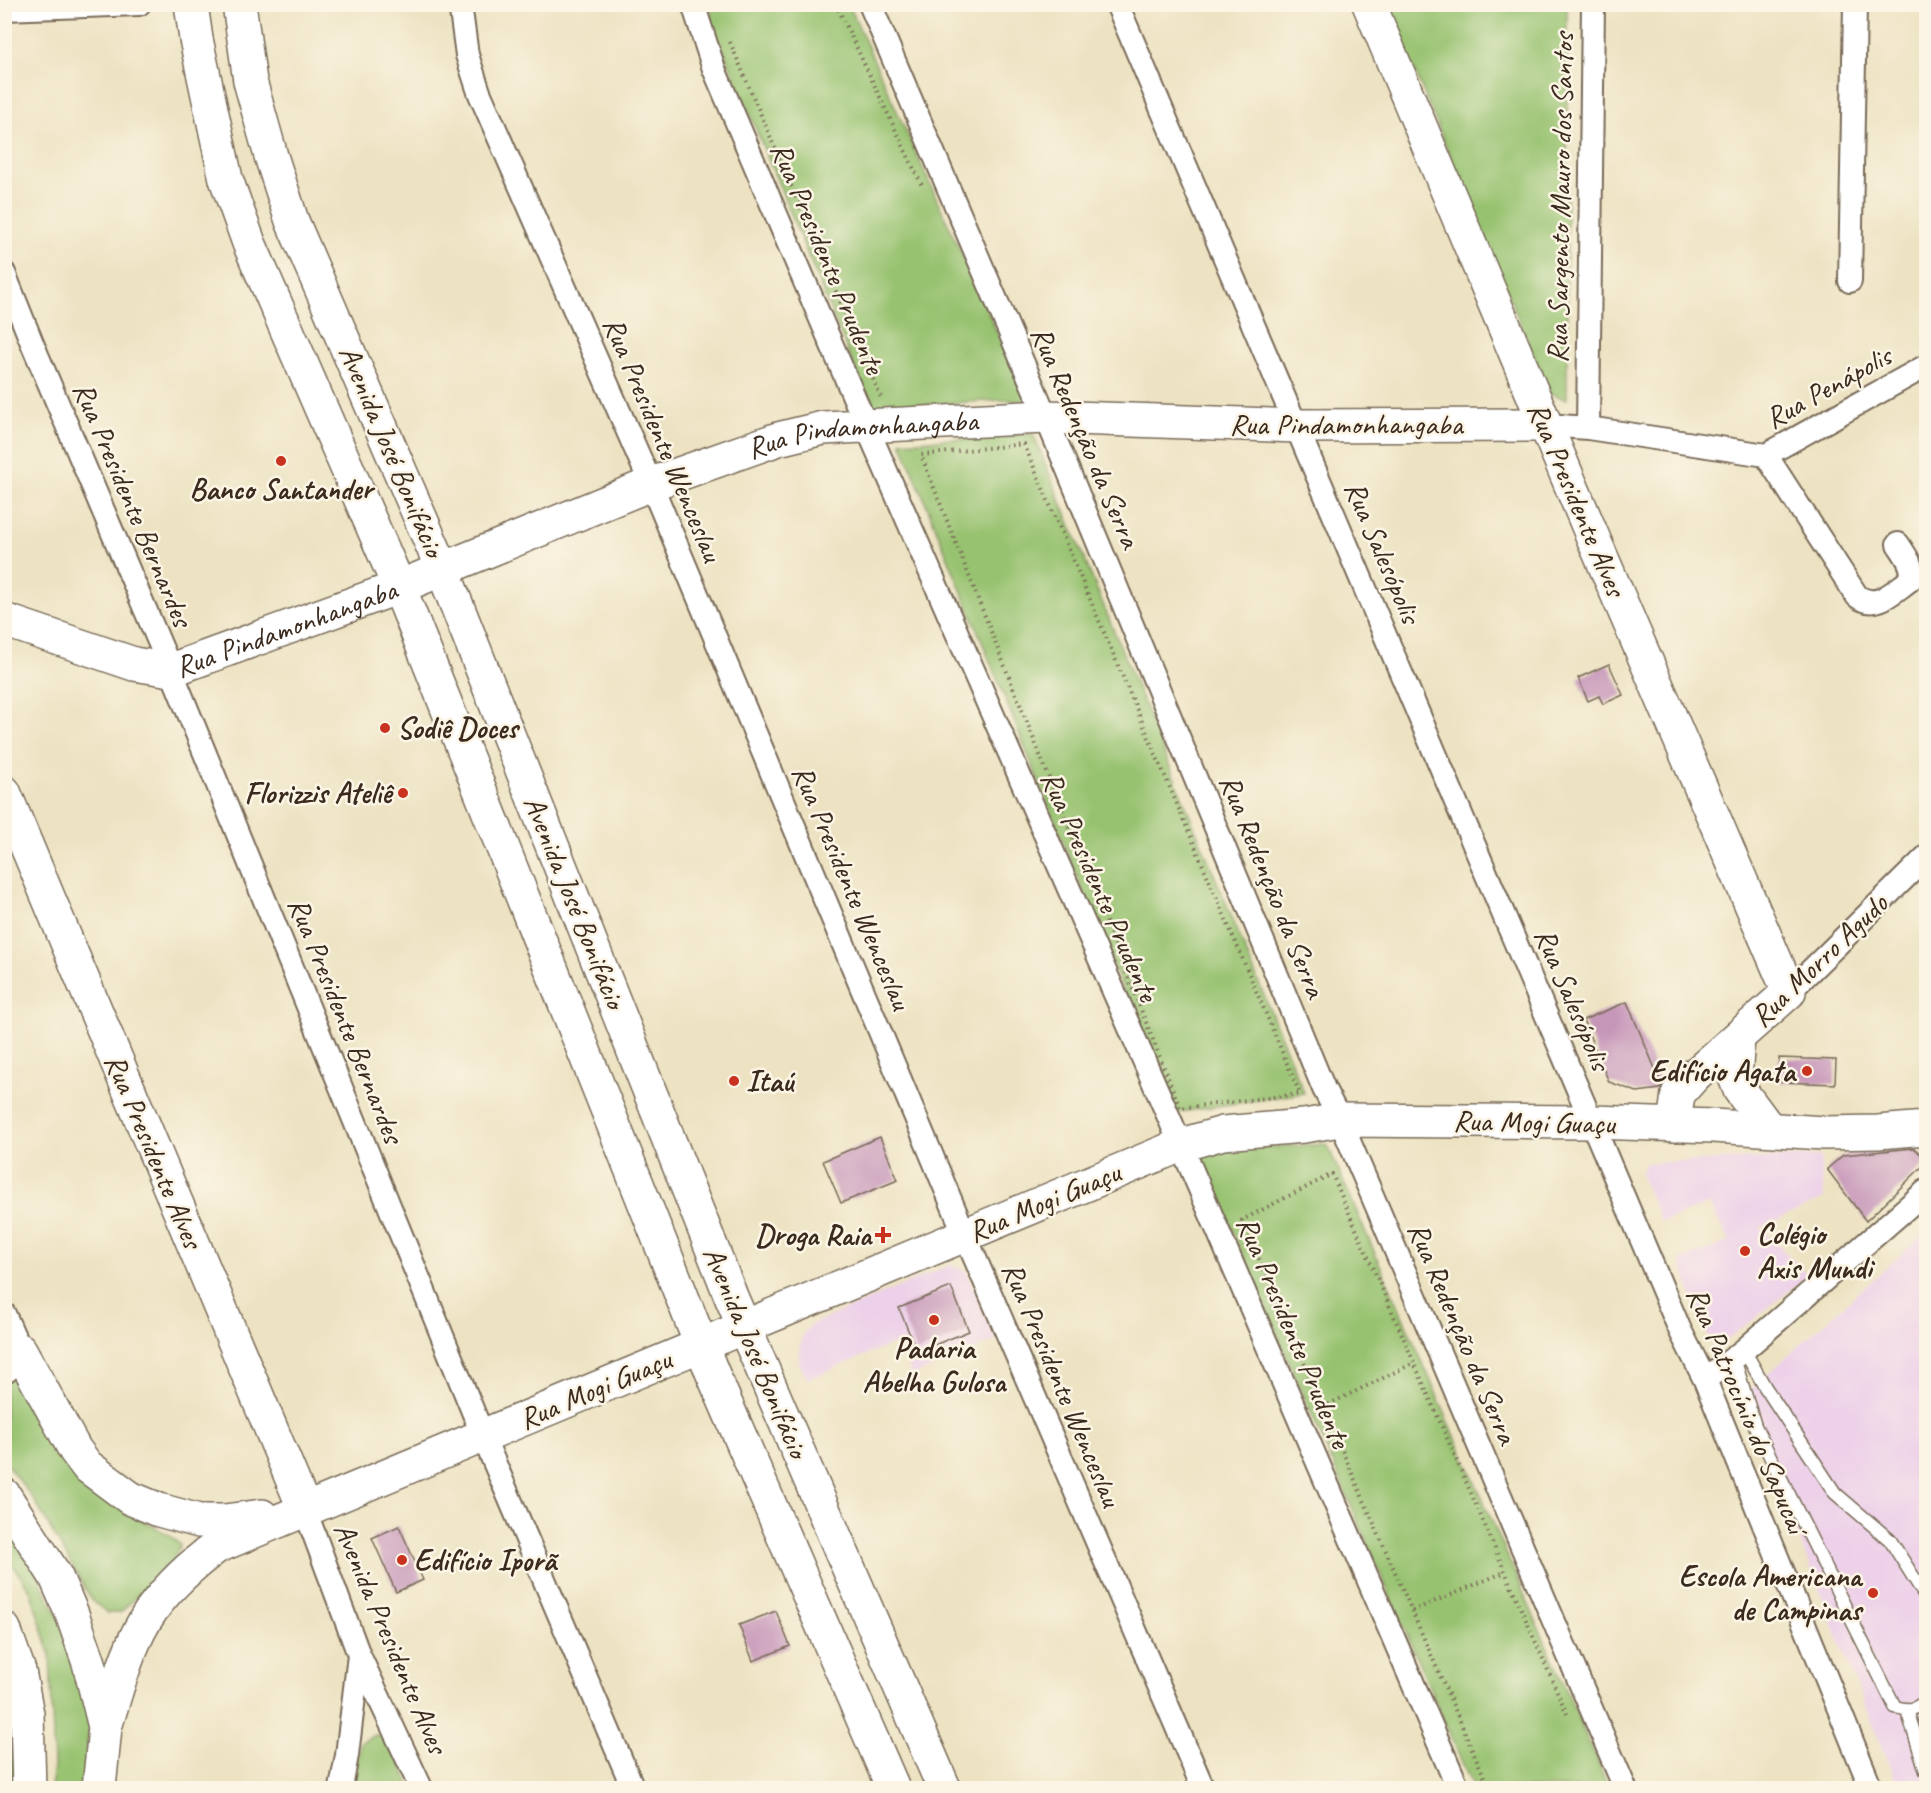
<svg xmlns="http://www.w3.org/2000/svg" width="1931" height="1793" viewBox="0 0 1931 1793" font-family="Caveat,sans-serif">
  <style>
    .built { fill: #edd0e9 }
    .green { fill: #97c26f; stroke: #697646; stroke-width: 1.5 }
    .forest { fill: #79a862; stroke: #5a6940; stroke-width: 1.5 }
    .building { fill: #c696b9 }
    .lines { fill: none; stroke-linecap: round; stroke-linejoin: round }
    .lane-casing { stroke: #796b58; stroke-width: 15 }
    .street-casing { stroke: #796b58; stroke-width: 26 }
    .secondary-casing { stroke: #796b58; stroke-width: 36 }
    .primary-casing { stroke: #796b58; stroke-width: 36 }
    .path { stroke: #796b58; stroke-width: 4; stroke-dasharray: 1.5 4.5; stroke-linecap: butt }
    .lane { stroke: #fff; stroke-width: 12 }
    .street { stroke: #fff; stroke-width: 22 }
    .secondary { stroke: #fff; stroke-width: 33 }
    .primary { stroke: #fff; stroke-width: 33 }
    .poi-dot { fill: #c8321e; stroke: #fcf5e5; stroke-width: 2 }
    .labels { text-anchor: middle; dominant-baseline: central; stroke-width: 5; stroke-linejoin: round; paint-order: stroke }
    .street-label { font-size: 30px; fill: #3b2a1e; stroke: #fcf5e5 }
    .poi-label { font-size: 30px; font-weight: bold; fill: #3b2a1e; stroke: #fcf5e5; text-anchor: start }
  </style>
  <rect width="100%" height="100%" fill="#fcf5e5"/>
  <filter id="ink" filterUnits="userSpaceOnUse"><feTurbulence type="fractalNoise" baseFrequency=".0167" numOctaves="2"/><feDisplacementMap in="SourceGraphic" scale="12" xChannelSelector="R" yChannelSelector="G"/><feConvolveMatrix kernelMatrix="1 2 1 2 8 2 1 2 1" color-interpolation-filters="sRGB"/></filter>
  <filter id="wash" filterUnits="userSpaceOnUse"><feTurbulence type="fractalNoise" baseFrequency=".008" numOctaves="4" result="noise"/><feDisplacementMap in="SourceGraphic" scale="24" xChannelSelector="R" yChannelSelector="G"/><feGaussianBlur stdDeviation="1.35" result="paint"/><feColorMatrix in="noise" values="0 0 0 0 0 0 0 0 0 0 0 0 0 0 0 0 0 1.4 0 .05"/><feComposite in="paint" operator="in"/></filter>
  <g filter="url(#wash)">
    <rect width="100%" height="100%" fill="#ede3c3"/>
    <path class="built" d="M1820,1156L1824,1198L1760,1228L1809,1275L1726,1341L1707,1335L1680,1261L1730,1241L1709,1204L1661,1222L1640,1174L1646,1163Z
      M1926,1232V1788H1898L1742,1397Z
      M950,1265L966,1271L996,1340L912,1376L898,1342L808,1379L799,1363V1350L803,1334L812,1324Z"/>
    <path class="green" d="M712,5H849L1028,401L1003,400L871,408L710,18Z
      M1387,5H1567V399L1550,394Z
      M1033,434L1304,1093L1173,1113L901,442Z
      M1327,1144L1609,1788H1473L1198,1151Z
      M10,1375L24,1383L133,1516L168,1534L180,1545L173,1560L120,1613H108L93,1602L34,1500L5,1462V1378Z
      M4,1509L92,1684L84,1788H51L54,1767L50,1653L30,1590L5,1554Z
      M375,1735L391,1738L411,1788H351L361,1742Z"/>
    <path class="forest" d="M4,1702L17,1773L15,1788H5Z"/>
    <g id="blocks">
      <path class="building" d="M1609,664L1623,695L1603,704L1599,696L1588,701L1578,678Z
        M1627,1002L1662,1085L1660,1089L1637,1092L1609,1082L1583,1020Z
        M1779,1058L1836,1060L1835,1084L1779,1082Z
        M880,1137L898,1180L841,1203L823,1161Z
        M1914,1148L1926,1159V1163L1866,1221L1827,1169L1843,1155Z
        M951,1287L969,1331L917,1352L899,1308Z
        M399,1526L423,1580L396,1592L372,1538Z
        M776,1611L790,1646L753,1661L739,1625Z"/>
    </g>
  </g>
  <g filter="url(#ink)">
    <use href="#blocks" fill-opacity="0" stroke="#796b58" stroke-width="1.5"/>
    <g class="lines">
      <defs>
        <path id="lane" d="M1744,1350L1765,1387L1835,1493L1890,1540L1926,1597
          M1734,1358L1755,1426L1895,1707C1910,1711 1916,1710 1926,1700
          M1907,1710L1926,1771"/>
        <path id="street" d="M460,4L467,55L479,92L651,484L965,1235L1203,1788
          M693,4L714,69L866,425L1181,1145L1458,1788
          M870,4L1046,417L1324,1089L1340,1120L1625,1788
          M1117,4L1680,1330L1705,1380L1871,1788
          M4,9L139,4
          M4,273L32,343L171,670L483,1436L633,1788
          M1850,281L1855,4
          M1546,425L1588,428L1766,455
          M1588,428L1593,4
          M1898,544C1905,555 1916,568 1910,580C1894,591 1876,611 1857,596L1766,455L1926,366
          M1789,992L1926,857
          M4,1314L20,1350
          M1705,1380L1744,1350L1926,1191
          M305,1510L359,1655L421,1788
          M341,1788L347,1755L359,1655"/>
        <g id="secondary">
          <path d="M1369,4L1594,540L1789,992L1694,1076L1678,1094L1674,1125"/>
          <path id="s1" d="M4,620L134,664L171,670L399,587L651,484L778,439L823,428L1046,417L1297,426L1546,425"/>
          <path d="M4,792L305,1510"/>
          <path d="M1738,1039L1735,1077L1740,1090L1769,1129"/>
          <path d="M4,1366L20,1350L75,1450L87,1466L130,1498L159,1510L199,1521H224L262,1516"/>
          <path d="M4,1495L56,1577L72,1614L89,1663L105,1727L99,1788"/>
          <path d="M4,1629L19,1671L27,1714L29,1788"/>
          <path d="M105,1727C118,1687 128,1643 153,1608C170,1585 193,1564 216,1547L1181,1145L1223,1133L1304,1126L1340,1120L1593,1122L1713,1126L1824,1133L1878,1132L1926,1128"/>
        </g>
        <path id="primary" d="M191,4L196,39L226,179L249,243L399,587L712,1372L893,1788
          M239,4L250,81L271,156L292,221L442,568L732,1299L944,1788"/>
      </defs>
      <use href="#lane" class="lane-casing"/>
      <use href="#street" class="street-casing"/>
      <use href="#secondary" class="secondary-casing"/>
      <use href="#primary" class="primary-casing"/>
      <path class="path" d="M836,4L923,188
        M730,42L882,400
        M1024,444L1300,1094L1180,1108L921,455Z
        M1323,1407L1414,1363
        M1412,1611L1505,1572
        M1489,1788L1242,1220L1332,1174L1567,1714"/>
      <use href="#lane" class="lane"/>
      <use href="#street" class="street"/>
      <use href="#secondary" class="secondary"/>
      <use href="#primary" class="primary"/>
    </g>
  </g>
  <g class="poi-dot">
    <circle cx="281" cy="461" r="6"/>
    <circle cx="385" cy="728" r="6"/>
    <circle cx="403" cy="793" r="6"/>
    <circle cx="1807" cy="1071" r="6"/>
    <circle cx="734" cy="1081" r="6"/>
    <path d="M880 1226h6v6h6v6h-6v6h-6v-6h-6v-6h6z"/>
    <circle cx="1745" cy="1251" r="6"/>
    <circle cx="934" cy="1320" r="6"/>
    <circle cx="402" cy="1560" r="6"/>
    <circle cx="1873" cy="1593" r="6"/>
  </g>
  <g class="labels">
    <g class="street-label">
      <text transform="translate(1560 198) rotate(-89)">Rua Sargento Mauro dos Santos</text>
      <text transform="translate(828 258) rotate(67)">Rua Presidente Prudente</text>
      <text transform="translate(1828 387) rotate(-29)">Rua Penápolis</text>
      <text x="1346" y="424">Rua Pindamonhangaba</text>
      <text stroke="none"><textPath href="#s1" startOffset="909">Rua Pindamonhangaba</textPath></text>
      <text transform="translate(1086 437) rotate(67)">Rua Redenção da Serra</text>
      <text transform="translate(663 439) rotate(67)">Rua Presidente Wenceslau</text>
      <text transform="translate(392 451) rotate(67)">Avenida José Bonifácio</text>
      <text transform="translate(1577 499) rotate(67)">Rua Presidente Alves</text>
      <text transform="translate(133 504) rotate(67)">Rua Presidente Bernardes</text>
      <text transform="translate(1383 552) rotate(67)">Rua Salesópolis</text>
      <text stroke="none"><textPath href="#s1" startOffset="297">Rua Pindamonhangaba</textPath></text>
      <text transform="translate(1100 886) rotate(66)">Rua Presidente Prudente</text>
      <text transform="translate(1273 886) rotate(68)">Rua Redenção da Serra</text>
      <text transform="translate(852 887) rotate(67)">Rua Presidente Wenceslau</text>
      <text transform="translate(575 902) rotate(68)">Avenida José Bonifácio</text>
      <text transform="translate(1819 960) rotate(-44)">Rua Morro Agudo</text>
      <text transform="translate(1573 999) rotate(67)">Rua Salesópolis</text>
      <text transform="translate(346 1020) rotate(68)">Rua Presidente Bernardes</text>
      <text transform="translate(1534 1122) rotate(1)">Rua Mogi Guaçu</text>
      <text transform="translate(154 1151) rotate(67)">Rua Presidente Alves</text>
      <text transform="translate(1044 1202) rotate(-23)">Rua Mogi Guaçu</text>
      <text transform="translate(1294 1332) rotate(67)">Rua Presidente Prudente</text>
      <text transform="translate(1463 1333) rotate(67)">Rua Redenção da Serra</text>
      <text transform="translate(756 1352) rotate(67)">Avenida José Bonifácio</text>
      <text transform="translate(1062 1384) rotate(67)">Rua Presidente Wenceslau</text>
      <text transform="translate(595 1389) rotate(-23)">Rua Mogi Guaçu</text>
      <text transform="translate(1747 1410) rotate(67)">Rua Patrocínio do Sapucaí</text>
      <text transform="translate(391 1638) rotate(67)">Avenida Presidente Alves</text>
    </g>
    <g class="poi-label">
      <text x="281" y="489" text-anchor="middle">Banco Santander</text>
      <text x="397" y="728">Sodiê Doces</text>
      <text x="391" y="793" text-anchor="end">Florizzis Ateliê</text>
      <text x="1795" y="1071" text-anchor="end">Edifício Agata</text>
      <text x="746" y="1081">Itaú</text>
      <text x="1757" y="1234">Colégio<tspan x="1757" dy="34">Axis Mundi</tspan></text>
      <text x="871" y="1235" text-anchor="end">Droga Raia</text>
      <text x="934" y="1348" text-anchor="middle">Padaria<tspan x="934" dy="34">Abelha Gulosa</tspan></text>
      <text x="414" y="1560">Edifício Iporã</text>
      <text x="1861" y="1576" text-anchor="end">Escola Americana<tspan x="1861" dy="34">de Campinas</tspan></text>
    </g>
  </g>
  <rect width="1931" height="1793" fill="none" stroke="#fcf5e5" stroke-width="24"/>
</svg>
